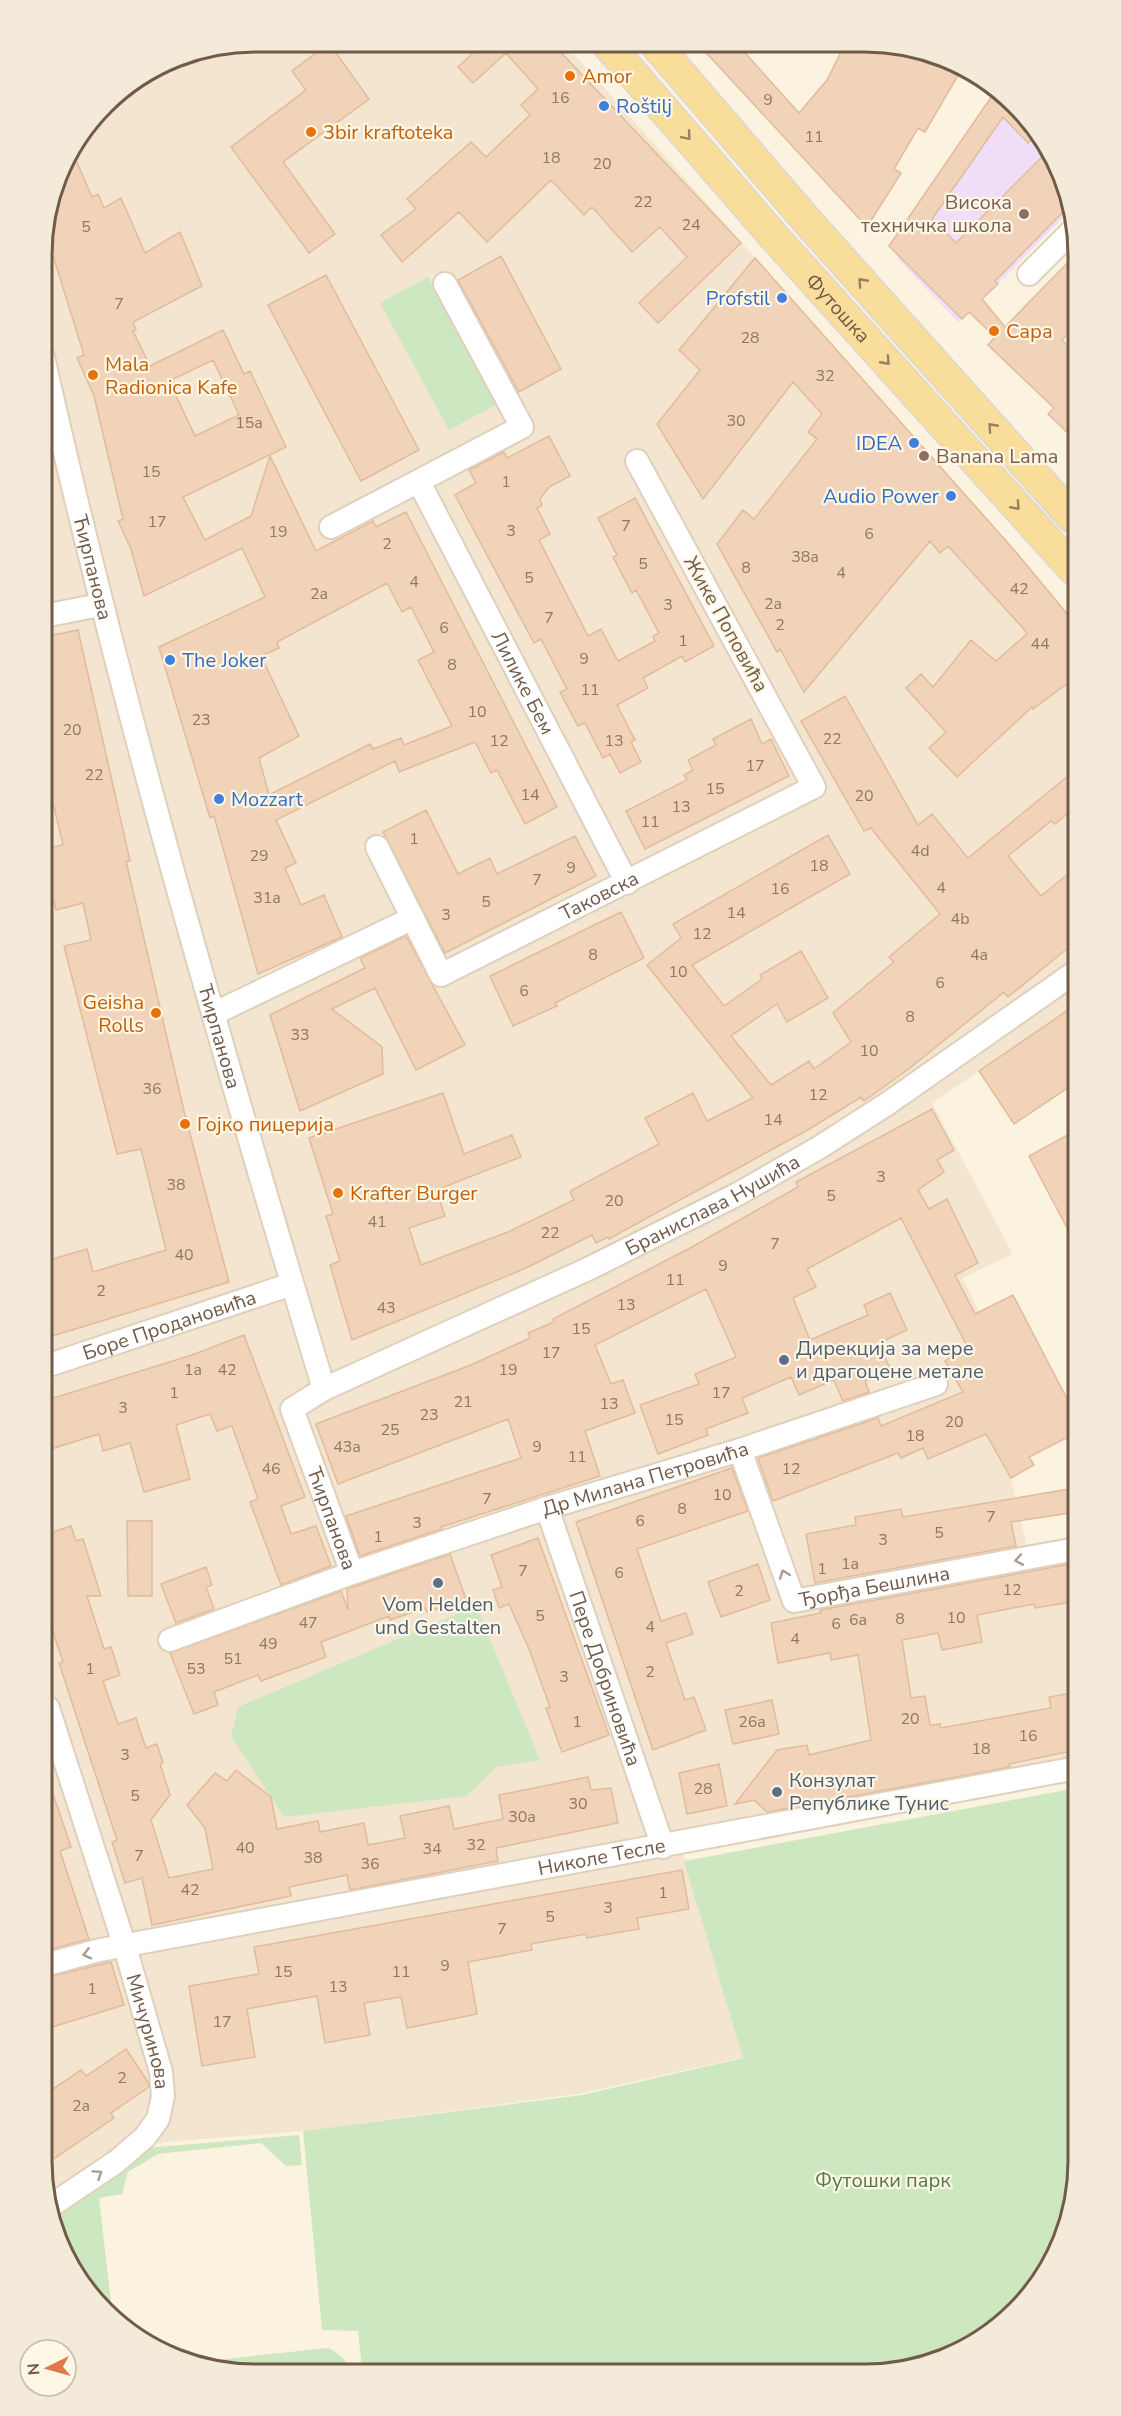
<svg xmlns="http://www.w3.org/2000/svg" width="1121" height="2416" viewBox="0 0 1121 2416" font-family="'Nunito Sans',sans-serif">
  <style>
    .residential { fill: #f3e5cf }
    .education { fill: #f0ddf7 }
    .green { fill: #cde8c0 }
    .building { fill: #f0d3b9; stroke: #e2bb9a; stroke-width: 1.5; fill-rule: evenodd }
    .lines { fill: none; stroke-linecap: round; stroke-linejoin: round }
    .minor-casing { stroke: #dfd0bd; stroke-width: 26 }
    .major-casing { stroke: #ddd7d3; stroke-width: 33 }
    .minor { stroke: #fff; stroke-width: 22 }
    .major { stroke: #f9dd9a; stroke-width: 30 }
    .oneway { stroke: #9a8161 }
    .oneway2 { stroke: #aa9c91 }
    .food-dot { fill: #e8710a; stroke: #fff7e6; stroke-width: 2 }
    .shop-dot { fill: #3f7fe0; stroke: #fff7e6; stroke-width: 2 }
    .education-dot { fill: #8d6e63; stroke: #fff7e6; stroke-width: 2 }
    .service-dot { fill: #5c6f8a; stroke: #fff7e6; stroke-width: 2 }
    .labels { text-anchor: middle; dominant-baseline: central; stroke-width: 4.5; stroke-linejoin: round; paint-order: stroke }
    .number-label { font-size: 16px; fill: #917864 }
    .food-label { font-size: 20px; fill: #c56008; stroke: #fff7e6; text-anchor: start }
    .shop-label { font-size: 20px; fill: #366cbe; stroke: #fff7e6; text-anchor: start }
    .education-label { font-size: 20px; fill: #785e54; stroke: #fff7e6; text-anchor: end }
    .street-label { font-size: 20px; fill: #715a48; stroke: #fff7e6 }
    .service-label { font-size: 20px; fill: #4e5e75; stroke: #fff7e6; text-anchor: start }
    .park-label { font-size: 20px; fill: #507c43; stroke: #fff7e6 }
    .rim { fill: none; stroke: #715a48; stroke-width: 3 }
  </style>
  <rect width="100%" height="100%" fill="#fbf3e0"/>
  <path class="residential" d="M256,42L565,44L1020,555L1073,619L1074,1006L932,1103L1013,1254L963,1278L990,1336L946,1361L1011,1478L1027,1548L1076,1538L1077,1760L677,1833L744,2057L583,2093L303,2131L120,2146L49,2194L42,241L64,161L115,95L174,58Z"/>
  <path class="education" d="M1013,103L1050,149L1072,200V209L959,323L898,259L918,239Z"/>
  <path class="green" d="M428,277L497,404L449,430L380,303Z
    M476,1606L540,1760L496,1767L467,1796L284,1817L231,1736L238,1707Z
    M1077,1788L1079,2175L1063,2242L1026,2301L984,2338L921,2367L362,2369L358,2331L322,2330L303,2131L582,2095L743,2058L684,1861Z
    M299,2135L302,2165L286,2166L261,2143L158,2154L128,2172L122,2194L99,2198L113,2319L78,2279L49,2216L145,2148Z
    M327,2348C338,2352 345,2358 349,2369L214,2370L197,2362Z"/>
  <path class="building" d="M329,43L369,99L283,162L335,234L309,253L231,147L306,90L292,71Z
    M484,43L553,44L741,243L658,323L639,303L687,257L660,227L632,252L592,207L584,215L551,180L487,242L459,212L402,262L381,235L416,209L407,199L471,142L486,157L530,115L521,105L538,89L506,53L473,83L458,67Z
    M699,45H738L799,113L827,80L844,46H889L911,58L915,50L960,72L925,132L918,128L894,169L901,173L867,227Z
    M996,90L1006,95L1038,134L1028,143L1003,117L932,219L956,243L1050,149L1072,203L995,281L998,284L982,299L1005,327L1072,258V329L1062,340L1072,351V437L1048,414L1054,408L988,345L995,337L969,312L962,319L889,246Z
    M72,151L92,197L98,194L104,208L121,198L145,253L180,232L202,286L133,322L136,330L133,331L150,366L223,330L244,374L250,371L286,447L183,497L205,540L251,516L270,456L316,551L373,521L376,527L406,512L557,807L525,824L497,770L491,773L475,742L399,772L395,761L276,820L296,863L285,868L301,905L324,895L342,937L258,974L214,816L210,818L159,647L265,597L242,548L144,596L131,549L118,521L123,519L94,396L77,358L84,355L45,230L64,161ZM213,360L239,415L195,436L169,381ZM387,583L402,612L411,607L434,652L418,660L452,726L404,745L401,738L373,749L370,744L269,795L259,758L299,736L261,656L279,648L277,642Z
    M501,256L561,369L519,392L458,280Z
    M755,258L1014,550L1073,621V679L1033,709L1032,707L957,777L929,748L946,732L906,688L921,674L933,687L971,640L996,661L1027,634L1023,628L948,546L940,553L930,541L804,692L780,649L777,652L717,544L743,510L754,519L817,439L808,432L822,414L793,382L703,499L657,424L700,370L679,350Z
    M326,275L419,450L361,481L268,305Z
    M549,436L570,476L549,487L540,499L542,505L537,508L550,534L539,540L588,636L601,629L618,661L655,641L653,636L659,633L636,590L632,593L613,557L617,555L598,518L635,498L714,646L685,662L682,656L643,678L648,688L617,705L635,740L631,742L641,762L620,773L610,754L603,758L585,723L578,726L560,692L567,689L541,639L534,643L455,495L476,483L469,470L504,452L507,458Z
    M78,630L130,861H126L184,1111L229,1282L46,1338V1261L87,1249L93,1272L166,1250L141,1149L117,1154L64,946L91,940L83,903L56,910L45,869V849L63,845L50,790L44,791V637Z
    M845,696L918,825L932,814L968,858L1074,771V808L1055,824L1051,821L1008,856L1041,896L1074,869V943L1008,997L1004,992L910,1068L864,1101L861,1097L811,1128L609,1239L608,1237L596,1243L592,1235L524,1269L352,1340L330,1265L340,1261L326,1216L333,1214L309,1138L443,1093L464,1154L512,1135L521,1157L436,1190L445,1216L409,1228L421,1265L508,1232L574,1200L570,1191L659,1144L645,1118L693,1093L707,1121L753,1098L647,965L681,938L673,924L828,835L850,874L692,965L724,1006L762,979L760,975L801,951L828,998L787,1022L777,1004L731,1036L771,1085L809,1061L814,1069L851,1042L833,1013L894,962L889,957L940,914L871,828L864,831L801,721Z
    M751,719L762,744L771,739L789,776L645,849L626,811L687,780L684,775L693,770L688,760L716,745L713,739Z
    M426,810L458,874L490,858L497,874L575,836L596,876L445,953L383,832Z
    M621,912L644,958L555,1003L557,1006L513,1026L490,976Z
    M406,936L465,1045L416,1070L375,988L332,1009L382,1047L383,1074L300,1111L270,1015L365,968L360,958Z
    M1074,1006L1075,1083L1014,1124L979,1071Z
    M932,1109L954,1150L937,1160L944,1172L918,1190L929,1209L947,1199L978,1263L955,1275L975,1314L1013,1295L1076,1416V1433L1029,1457L1034,1465L1011,1478L986,1434L928,1459L923,1448L901,1458L898,1453L773,1501L758,1458L878,1418L881,1426L963,1392L945,1361L968,1348L901,1218L807,1269L816,1287L793,1298L810,1340L868,1315L864,1305L890,1293L907,1330L879,1343L891,1371L865,1381L869,1392L843,1401L834,1380L799,1395L791,1377L742,1398L748,1413L706,1429L708,1435L658,1454L640,1405L699,1384L695,1374L736,1357L706,1289L595,1345L611,1384L623,1380L635,1413L585,1431L600,1476L441,1527L442,1529L360,1556L346,1516L521,1458L508,1419L338,1484L316,1424L471,1365L530,1338L528,1333L554,1322L553,1319L690,1248L798,1187L796,1182Z
    M1075,1131V1243L1029,1156Z
    M244,1335L305,1497L281,1506L291,1534L316,1526L331,1566L281,1585L250,1502L258,1499L232,1426L217,1431L210,1414L176,1425L190,1479L144,1492L130,1443L103,1451L99,1434L51,1449L47,1435V1400L192,1355Z
    M732,1468L748,1511L637,1549L661,1621L686,1613L693,1634L666,1643L685,1700L694,1697L706,1730L653,1750L576,1522Z
    M1076,1488V1512L1011,1522L1016,1546L815,1583L806,1534L856,1525L855,1517L901,1509L903,1517Z
    M127,1521H152V1596H128Z
    M71,1526L76,1541L83,1539L101,1596H87L104,1649L111,1647L120,1675L103,1681L118,1724L136,1718L146,1748L157,1744L163,1763L160,1764L170,1795L151,1820L169,1878L213,1869L205,1828L187,1805L215,1773L227,1781L236,1770L271,1797L277,1829L318,1821L320,1832L364,1823L368,1845L405,1838L400,1816L449,1806L454,1829L503,1819L499,1795L588,1777L591,1790L611,1788L618,1823L496,1848L498,1861L350,1890L347,1875L289,1887L291,1896L152,1925L142,1878L125,1883L112,1842L117,1840L59,1663L63,1662L51,1626L47,1627V1534Z
    M538,1538L609,1735L562,1752L546,1708L550,1707L529,1649L509,1604L499,1608L493,1590L502,1587L491,1555Z
    M450,1554L466,1599L427,1612L425,1608L390,1620L389,1616L321,1642L326,1657L261,1681L258,1675L214,1692L218,1705L194,1714L170,1653L341,1591L348,1610L347,1589Z
    M1076,1563L1077,1601L1035,1608L1034,1604L977,1615L982,1642L942,1650L938,1633L902,1640L911,1698L925,1696L930,1725L940,1724L941,1728L1051,1708L1049,1697L1077,1692V1750L1009,1764L1010,1767L767,1812L754,1800L735,1804L777,1750L807,1745L809,1755L871,1740L858,1655L831,1660L830,1653L778,1663L771,1623L821,1613L820,1610Z
    M758,1564L770,1600L721,1617L708,1582Z
    M206,1567L212,1585L206,1587L214,1609L176,1623L161,1584Z
    M772,1700L779,1734L733,1744L725,1710Z
    M719,1764L727,1806L687,1814L679,1773Z
    M48,1791H52L71,1847L60,1851L89,1939L48,1950Z
    M682,1870L689,1909L637,1918L639,1929L587,1938L586,1934L531,1944L532,1950L468,1962L477,2014L407,2028L401,1997L364,2003L370,2035L325,2043L317,1996L247,2009L255,2057L202,2066L189,1986L259,1974L254,1947Z
    M111,1962L124,2005L49,2028V1977Z
    M126,2049L148,2082L149,2087L111,2113L114,2118L49,2162V2092L81,2070L86,2076Z"/>
  <g class="lines">
    <defs>
      <g id="minor">
        <path d="M1029,274L1072,231"/>
        <path id="s1" d="M43,357C121,705 221,1048 324,1389L292,1409L352,1573L170,1640"/>
        <path id="s2" d="M419,482L627,883"/>
        <path d="M331,527L522,427L445,284"/>
        <path d="M44,616L100,605"/>
        <path id="s3" d="M377,847L441,975L814,787L637,461"/>
        <path d="M213,1014L413,918"/>
        <path id="s4" d="M46,1366L292,1284"/>
        <path id="s5" d="M324,1389L588,1269L738,1194L820,1147L887,1104L1074,973"/>
        <path id="s6" d="M740,1450L794,1601L1076,1549"/>
        <path id="s7" d="M547,1508L663,1847"/>
        <path id="s8" d="M352,1573L547,1508L740,1450L936,1384"/>
        <path id="s9" d="M48,1708L125,1947L161,2072L163,2096L158,2119L145,2137L116,2162L49,2207"/>
        <path id="s10" d="M48,1964L100,1950L1077,1768"/>
      </g>
      <g id="major">
        <path id="s11" d="M607,44L776,239L1073,569"/>
        <path d="M655,44L808,222L1073,518"/>
      </g>
    </defs>
    <use href="#minor" class="minor-casing"/>
    <use href="#major" class="major-casing"/>
    <use href="#minor" class="minor"/>
    <use href="#major" class="major"/>
  </g>
  <defs><path id="oneway-chevron" d="M-2-3.5L2.5 0L-2 3.5" fill="none" stroke-width="1.6" stroke-linecap="round" stroke-linejoin="round" transform="scale(1.5)"/></defs>
  <g class="oneway">
    <use href="#oneway-chevron" transform="translate(687 136) rotate(49)"/>
    <use href="#oneway-chevron" transform="translate(862 282) rotate(-132)"/>
    <use href="#oneway-chevron" transform="translate(886 361) rotate(48)"/>
    <use href="#oneway-chevron" transform="translate(992 427) rotate(-132)"/>
    <use href="#oneway-chevron" transform="translate(1016 506) rotate(48)"/>
  </g>
  <g class="oneway2">
    <use href="#oneway-chevron" transform="translate(1019 1560) rotate(170)"/>
    <use href="#oneway-chevron" transform="translate(784 1574) rotate(-110)"/>
    <use href="#oneway-chevron" transform="translate(87 1954) rotate(166)"/>
    <use href="#oneway-chevron" transform="translate(98 2174) rotate(-34)"/>
  </g>
  <g class="food-dot">
    <circle cx="570" cy="76" r="6"/>
    <circle cx="311" cy="132" r="6"/>
    <circle cx="994" cy="331" r="6"/>
    <circle cx="93" cy="375" r="6"/>
    <circle cx="156" cy="1013" r="6"/>
    <circle cx="185" cy="1124" r="6"/>
    <circle cx="338" cy="1193" r="6"/>
  </g>
  <g class="shop-dot">
    <circle cx="604" cy="106" r="6"/>
    <circle cx="782" cy="298" r="6"/>
    <circle cx="914" cy="443" r="6"/>
    <circle cx="951" cy="496" r="6"/>
    <circle cx="170" cy="660" r="6"/>
    <circle cx="219" cy="799" r="6"/>
  </g>
  <g class="education-dot">
    <circle cx="1024" cy="214" r="6"/>
    <circle cx="924" cy="456" r="6"/>
  </g>
  <g class="service-dot">
    <circle cx="784" cy="1360" r="6"/>
    <circle cx="438" cy="1583" r="6"/>
    <circle cx="777" cy="1792" r="6"/>
  </g>
  <g class="labels">
    <g class="number-label">
      <text x="560" y="98">16</text>
      <text x="768" y="100">9</text>
      <text x="814" y="137">11</text>
      <text x="551" y="158">18</text>
      <text x="602" y="164">20</text>
      <text x="643" y="202">22</text>
      <text x="691" y="225">24</text>
      <text x="86" y="227">5</text>
      <text x="119" y="304">7</text>
      <text x="750" y="338">28</text>
      <text x="825" y="376">32</text>
      <text x="736" y="421">30</text>
      <text x="249" y="423">15a</text>
      <text x="151" y="472">15</text>
      <text x="506" y="482">1</text>
      <text x="157" y="522">17</text>
      <text x="626" y="526">7</text>
      <text x="511" y="531">3</text>
      <text x="278" y="532">19</text>
      <text x="869" y="534">6</text>
      <text x="387" y="544">2</text>
      <text x="805" y="557">38a</text>
      <text x="643" y="564">5</text>
      <text x="746" y="568">8</text>
      <text x="841" y="573">4</text>
      <text x="529" y="578">5</text>
      <text x="414" y="582">4</text>
      <text x="1019" y="589">42</text>
      <text x="319" y="594">2a</text>
      <text x="773" y="604">2a</text>
      <text x="668" y="605">3</text>
      <text x="549" y="618">7</text>
      <text x="780" y="625">2</text>
      <text x="444" y="628">6</text>
      <text x="683" y="641">1</text>
      <text x="1040" y="644">44</text>
      <text x="584" y="659">9</text>
      <text x="452" y="665">8</text>
      <text x="590" y="690">11</text>
      <text x="477" y="712">10</text>
      <text x="201" y="720">23</text>
      <text x="72" y="730">20</text>
      <text x="832" y="739">22</text>
      <text x="499" y="741">12</text>
      <text x="614" y="741">13</text>
      <text x="755" y="766">17</text>
      <text x="94" y="775">22</text>
      <text x="715" y="789">15</text>
      <text x="530" y="795">14</text>
      <text x="864" y="796">20</text>
      <text x="681" y="807">13</text>
      <text x="650" y="822">11</text>
      <text x="414" y="839">1</text>
      <text x="920" y="851">4d</text>
      <text x="259" y="856">29</text>
      <text x="819" y="866">18</text>
      <text x="571" y="868">9</text>
      <text x="537" y="880">7</text>
      <text x="941" y="888">4</text>
      <text x="780" y="889">16</text>
      <text x="267" y="898">31a</text>
      <text x="486" y="902">5</text>
      <text x="736" y="913">14</text>
      <text x="446" y="915">3</text>
      <text x="960" y="919">4b</text>
      <text x="702" y="934">12</text>
      <text x="593" y="955">8</text>
      <text x="979" y="955">4a</text>
      <text x="678" y="972">10</text>
      <text x="940" y="983">6</text>
      <text x="524" y="991">6</text>
      <text x="910" y="1017">8</text>
      <text x="300" y="1035">33</text>
      <text x="869" y="1051">10</text>
      <text x="152" y="1089">36</text>
      <text x="818" y="1095">12</text>
      <text x="773" y="1120">14</text>
      <text x="881" y="1177">3</text>
      <text x="176" y="1185">38</text>
      <text x="831" y="1196">5</text>
      <text x="614" y="1201">20</text>
      <text x="377" y="1222">41</text>
      <text x="550" y="1233">22</text>
      <text x="775" y="1244">7</text>
      <text x="184" y="1255">40</text>
      <text x="723" y="1266">9</text>
      <text x="675" y="1280">11</text>
      <text x="101" y="1291">2</text>
      <text x="626" y="1305">13</text>
      <text x="386" y="1308">43</text>
      <text x="581" y="1329">15</text>
      <text x="551" y="1353">17</text>
      <text x="193" y="1370">1a</text>
      <text x="227" y="1370">42</text>
      <text x="508" y="1370">19</text>
      <text x="174" y="1393">1</text>
      <text x="721" y="1393">17</text>
      <text x="463" y="1402">21</text>
      <text x="609" y="1404">13</text>
      <text x="123" y="1408">3</text>
      <text x="429" y="1415">23</text>
      <text x="674" y="1420">15</text>
      <text x="954" y="1422">20</text>
      <text x="390" y="1430">25</text>
      <text x="915" y="1436">18</text>
      <text x="347" y="1447">43a</text>
      <text x="537" y="1447">9</text>
      <text x="577" y="1457">11</text>
      <text x="271" y="1469">46</text>
      <text x="791" y="1469">12</text>
      <text x="722" y="1495">10</text>
      <text x="487" y="1499">7</text>
      <text x="682" y="1509">8</text>
      <text x="991" y="1517">7</text>
      <text x="640" y="1521">6</text>
      <text x="417" y="1523">3</text>
      <text x="939" y="1533">5</text>
      <text x="378" y="1537">1</text>
      <text x="883" y="1540">3</text>
      <text x="850" y="1564">1a</text>
      <text x="822" y="1569">1</text>
      <text x="523" y="1571">7</text>
      <text x="619" y="1573">6</text>
      <text x="1012" y="1590">12</text>
      <text x="739" y="1591">2</text>
      <text x="540" y="1616">5</text>
      <text x="956" y="1618">10</text>
      <text x="900" y="1619">8</text>
      <text x="858" y="1620">6a</text>
      <text x="308" y="1623">47</text>
      <text x="836" y="1624">6</text>
      <text x="650" y="1627">4</text>
      <text x="795" y="1639">4</text>
      <text x="268" y="1644">49</text>
      <text x="233" y="1659">51</text>
      <text x="90" y="1669">1</text>
      <text x="196" y="1669">53</text>
      <text x="650" y="1672">2</text>
      <text x="564" y="1677">3</text>
      <text x="910" y="1719">20</text>
      <text x="577" y="1722">1</text>
      <text x="752" y="1722">26a</text>
      <text x="1028" y="1736">16</text>
      <text x="981" y="1749">18</text>
      <text x="125" y="1755">3</text>
      <text x="703" y="1789">28</text>
      <text x="135" y="1796">5</text>
      <text x="578" y="1804">30</text>
      <text x="522" y="1817">30a</text>
      <text x="476" y="1845">32</text>
      <text x="245" y="1848">40</text>
      <text x="432" y="1849">34</text>
      <text x="139" y="1856">7</text>
      <text x="313" y="1858">38</text>
      <text x="370" y="1864">36</text>
      <text x="190" y="1890">42</text>
      <text x="663" y="1893">1</text>
      <text x="608" y="1908">3</text>
      <text x="550" y="1917">5</text>
      <text x="502" y="1929">7</text>
      <text x="445" y="1966">9</text>
      <text x="283" y="1972">15</text>
      <text x="401" y="1972">11</text>
      <text x="338" y="1987">13</text>
      <text x="92" y="1989">1</text>
      <text x="222" y="2022">17</text>
      <text x="122" y="2078">2</text>
      <text x="81" y="2106">2a</text>
    </g>
    <g class="food-label">
      <text x="582" y="76">Amor</text>
      <text x="323" y="132">3bir kraftoteka</text>
      <text x="1006" y="331">Сара</text>
      <text x="105" y="364">Mala<tspan x="105" dy="23">Radionica Kafe</tspan></text>
      <text x="144" y="1002" text-anchor="end">Geisha<tspan x="144" dy="23">Rolls</tspan></text>
      <text x="197" y="1124">Гојко пицерија</text>
      <text x="350" y="1193">Krafter Burger</text>
    </g>
    <g class="shop-label">
      <text x="616" y="106">Roštilj</text>
      <text x="770" y="298" text-anchor="end">Profstil</text>
      <text x="902" y="443" text-anchor="end">IDEA</text>
      <text x="939" y="496" text-anchor="end">Audio Power</text>
      <text x="182" y="660">The Joker</text>
      <text x="231" y="799">Mozzart</text>
    </g>
    <g class="education-label">
      <text x="1012" y="202">Висока<tspan x="1012" dy="23">техничка школа</tspan></text>
      <text x="936" y="456" text-anchor="start">Banana Lama</text>
    </g>
    <g class="street-label">
      <text stroke="none"><textPath href="#s11" startOffset="351">Футошка</textPath></text>
      <text stroke="none"><textPath href="#s1" startOffset="216">Ћирпанова</textPath></text>
      <text transform="translate(726 624) rotate(61)">Жике Поповића</text>
      <text stroke="none"><textPath href="#s2" startOffset="226">Лилике Бем</textPath></text>
      <text stroke="none"><textPath href="#s3" startOffset="320">Таковска</textPath></text>
      <text stroke="none"><textPath href="#s1" startOffset="702">Ћирпанова</textPath></text>
      <text stroke="none"><textPath href="#s5" startOffset="430">Бранислава Нушића</textPath></text>
      <text stroke="none"><textPath href="#s4" startOffset="130">Боре Продановића</textPath></text>
      <text stroke="none"><textPath href="#s8" startOffset="308">Др Милана Петровића</textPath></text>
      <text stroke="none"><textPath href="#s1" startOffset="1224">Ћирпанова</textPath></text>
      <text stroke="none"><textPath href="#s6" startOffset="242">Ђорђа Бешлина</textPath></text>
      <text stroke="none"><textPath href="#s7" startOffset="180">Пере Добриновића</textPath></text>
      <text stroke="none"><textPath href="#s10" startOffset="564">Николе Тесле</textPath></text>
      <text stroke="none"><textPath href="#s9" startOffset="339">Мичуринова</textPath></text>
    </g>
    <g class="service-label">
      <text x="796" y="1348">Дирекција за мере<tspan x="796" dy="23">и драгоцене метале</tspan></text>
      <text x="438" y="1604" text-anchor="middle">Vom Helden<tspan x="438" dy="23">und Gestalten</tspan></text>
      <text x="789" y="1780">Конзулат<tspan x="789" dy="23">Републике Тунис</tspan></text>
    </g>
    <g class="park-label">
      <text x="883" y="2180">Футошки парк</text>
    </g>
  </g>
  <path d="M0 0H1121V2416H0ZM255 52H865A203 203 0 0 1 1068 255V2161A203 203 0 0 1 865 2364H255A203 203 0 0 1 52 2161V255A203 203 0 0 1 255 52Z" fill="#f4ead9" fill-rule="evenodd"/>
  <path class="rim" d="M255 52H865A203 203 0 0 1 1068 255V2161A203 203 0 0 1 865 2364H255A203 203 0 0 1 52 2161V255A203 203 0 0 1 255 52Z"/>
  <g transform="translate(48 2368) rotate(265)"><circle r="28" fill="#fff7e6" stroke="#c6b8a7" stroke-width="1.5"/>
  <path d="M0-4.5L10 22L0 15L-10 22Z" fill="#e37747"/>
  <text y="-9" font-size="16" font-weight="bold" text-anchor="middle" fill="#715a48">N</text>
  </g>
</svg>
